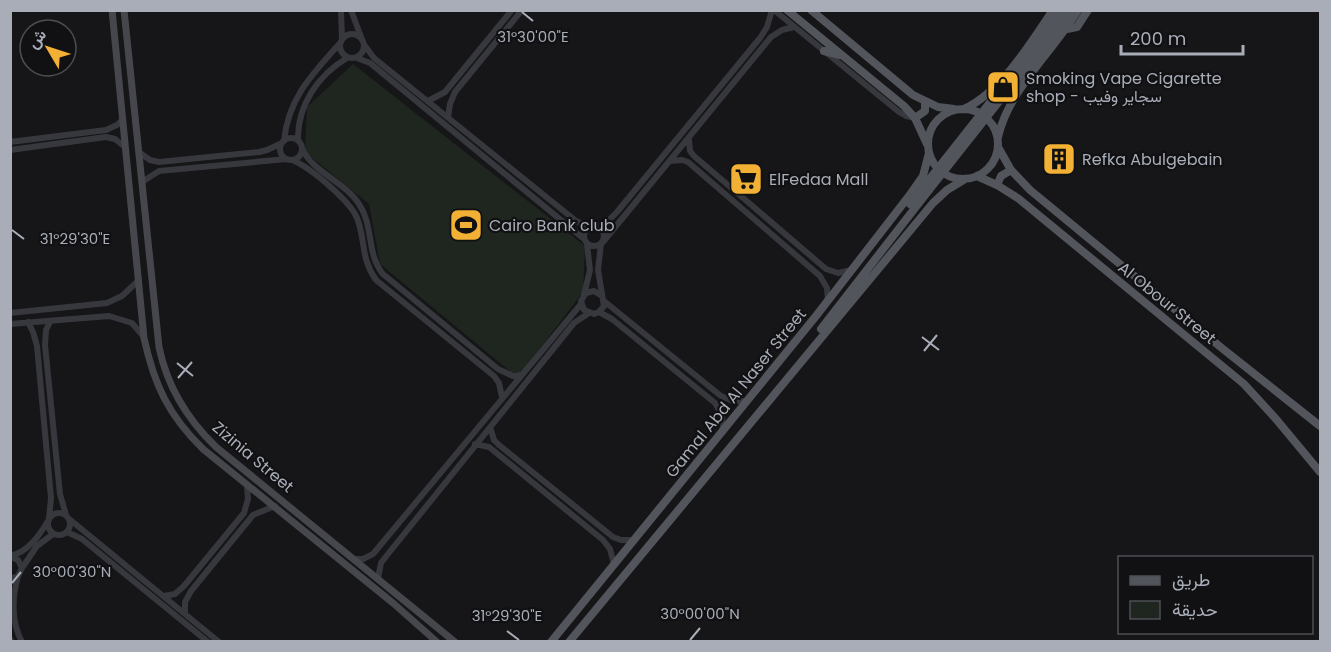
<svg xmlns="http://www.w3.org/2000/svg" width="1331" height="652" viewBox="0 0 1331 652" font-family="Poppins,Vazirmatn,sans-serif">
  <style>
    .park { fill: #1e261f }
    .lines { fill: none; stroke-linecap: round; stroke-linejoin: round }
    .tertiary { stroke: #37383d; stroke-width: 6 }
    .secondary { stroke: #45474d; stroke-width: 7 }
    .primary { stroke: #53555c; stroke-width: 8 }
    .primary-bridge { stroke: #53555c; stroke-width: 8 }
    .ticks { fill: none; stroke: #a8adb8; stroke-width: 2 }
    .labels { text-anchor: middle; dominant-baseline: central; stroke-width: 4.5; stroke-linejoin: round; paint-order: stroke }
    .poi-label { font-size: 16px; fill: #a8adb8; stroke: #111113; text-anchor: start }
    .street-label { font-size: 16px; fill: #a8adb8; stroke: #111113 }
    .ticks-label { font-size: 15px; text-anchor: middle; fill: #a8adb8; stroke: #111113; stroke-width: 4.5; stroke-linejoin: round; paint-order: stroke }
  </style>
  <rect width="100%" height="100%" fill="#161618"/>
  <path class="park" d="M353,64L585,246L583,292L521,373L511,372L380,264L369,204L305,152L307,107Z"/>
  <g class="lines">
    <path class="tertiary" d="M341,10L342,39
      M351,10L361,37
      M774,10L899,112L906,116L915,118
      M340 46a12 12 0 1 1 24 0a12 12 0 1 1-24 0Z
      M365,46L374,58L576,221L589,227
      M357,58L370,63L584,239
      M428,101L445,92L512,10
      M448,117L450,104L455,92L522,10
      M280 149a11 11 0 1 1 22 0a11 11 0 1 1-22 0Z
      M298,140C297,106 318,75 347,58
      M689,140L690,151L694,156L826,269L838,273L851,270
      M284,141C288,98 313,73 341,42
      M10,142L106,130L117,125L122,120
      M302,148C311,171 345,182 359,204C374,226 366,253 383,274L498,369L513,376L521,375
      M10,150L106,137L115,139L125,147
      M140,153L150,160L159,162L259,152L267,150L282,143
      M292,160C310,167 350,201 357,218C366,241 360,257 376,280L494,376L499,383L502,397
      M670,161L682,160L688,162L820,276L827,288L828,301
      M142,182L159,171L287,159
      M584 236a10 10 0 1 1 20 0a10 10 0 1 1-20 0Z
      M597,226L608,221L617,212L760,38L767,27L772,10
      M603,242L771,37L782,30L794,27
      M601,244L598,270L604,306L599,312L594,314L584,310L581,301L586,293L594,291L602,296
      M584,295L590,270L587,244
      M604,301L721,396L733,401H747
      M599,312L612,319L715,403L722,415L723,429
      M10,313L107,303L122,296L139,280
      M28,322L33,332L37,346L51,498L49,518
      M50,322L46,330L45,345L60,494L66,515
      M10,324L109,316L132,323L143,336
      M490,427L494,440L499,445L613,537L621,540H634
      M475,444L489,447L494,451L603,540L610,549L614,564
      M48 524a11 11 0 1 1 22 0a11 11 0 1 1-22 0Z
      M68,518L219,642
      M67,532L82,539L208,642
      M10,556C28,552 39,536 48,521
      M356,559H363L373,554L581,304
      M22,568L37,546L53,534
      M18,576C12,597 11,622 22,642
      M378,578L381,563L388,554L574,323L589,313
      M10,579L18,576L22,568L18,560L11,557
      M164,596L175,594L184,586L244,513L248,499L247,485
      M185,613V602L191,591L253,515L275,506
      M10,639L12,642"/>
    <path class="secondary" d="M112,10L144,338C154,384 168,415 203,449L393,603L437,642
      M124,10L159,347C167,386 187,419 216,447L455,642"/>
    <path class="primary" d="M787,10L904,106L915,118L927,144
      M811,10L913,95L938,107L954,109
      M1067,29L1077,27L1088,10
      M824,51L840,55
      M1007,81L1045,35L1061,10
      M1012,85L1044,46L1069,10
      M964,109C1001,92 1031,43 1053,10
      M928 144a35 35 0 1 1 70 0a35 35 0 1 1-70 0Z
      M915,118L925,111V102
      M998,137C1009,89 1053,52 1078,10
      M998,147L1011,170L1030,190L1223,349L1320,426
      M977,176L997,185L1019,199L1244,384L1276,419L1320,472
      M997,185L1001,176L1011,170
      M910,204L924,186
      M821,329L929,190
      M551,642L816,316L909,196L923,176L929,153
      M569,642L933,203L947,190L965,179"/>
    <path class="primary-bridge" d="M924,186L1007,81
      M929,190L1012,85"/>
  </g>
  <path class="ticks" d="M522,12L533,21M12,230L24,239M922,337L939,350M924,351L937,335M177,363L193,376M178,378L192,362M12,583L21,572M507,631L519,640M690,640L700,628"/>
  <defs>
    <symbol id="shop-square" viewBox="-11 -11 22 22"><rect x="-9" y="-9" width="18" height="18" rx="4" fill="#f2b134" stroke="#111113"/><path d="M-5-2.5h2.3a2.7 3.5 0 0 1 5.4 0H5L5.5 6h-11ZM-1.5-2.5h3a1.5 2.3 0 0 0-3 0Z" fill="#111"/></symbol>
    <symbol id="building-square" viewBox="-11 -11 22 22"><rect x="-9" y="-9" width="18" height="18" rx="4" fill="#f2b134" stroke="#111113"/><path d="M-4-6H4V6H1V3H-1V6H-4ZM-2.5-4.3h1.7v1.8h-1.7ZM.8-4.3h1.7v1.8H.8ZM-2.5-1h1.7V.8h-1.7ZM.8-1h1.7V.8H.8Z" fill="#111"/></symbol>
    <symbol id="supermarket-square" viewBox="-11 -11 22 22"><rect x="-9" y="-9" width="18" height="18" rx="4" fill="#f2b134" stroke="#111113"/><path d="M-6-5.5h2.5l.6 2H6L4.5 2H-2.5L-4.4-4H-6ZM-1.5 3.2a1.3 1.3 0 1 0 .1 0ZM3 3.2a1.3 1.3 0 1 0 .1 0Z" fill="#111"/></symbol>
    <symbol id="stadium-square" viewBox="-11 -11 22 22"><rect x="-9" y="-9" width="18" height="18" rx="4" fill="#f2b134" stroke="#111113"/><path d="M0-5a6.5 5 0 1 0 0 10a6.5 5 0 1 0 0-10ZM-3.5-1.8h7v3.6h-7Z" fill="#111"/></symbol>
  </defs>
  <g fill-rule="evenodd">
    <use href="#shop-square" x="984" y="68" width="38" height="38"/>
    <use href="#building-square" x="1040" y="140" width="38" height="38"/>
    <use href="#supermarket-square" x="727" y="160" width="38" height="38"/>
    <use href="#stadium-square" x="447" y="206" width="38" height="38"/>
  </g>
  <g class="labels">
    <g class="poi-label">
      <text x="1026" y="78">Smoking Vape Cigarette<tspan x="1026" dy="18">shop - سجاير وفيب</tspan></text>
      <text x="1082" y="159">Refka Abulgebain</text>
      <text x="769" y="179">ElFedaa Mall</text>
      <text x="489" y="225">Cairo Bank club</text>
    </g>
    <g class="street-label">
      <text transform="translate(1167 303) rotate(39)">Al Obour Street</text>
      <text transform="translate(736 393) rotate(-51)">Gamal Abd Al Naser Street</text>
      <text transform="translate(253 457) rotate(40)">Zizinia Street</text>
    </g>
  </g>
  <g class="ticks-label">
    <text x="533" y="42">31°30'00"E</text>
    <text x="75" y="244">31°29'30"E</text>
    <text x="72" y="577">30°00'30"N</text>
    <text x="700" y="619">30°00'00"N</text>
    <text x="507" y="621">31°29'30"E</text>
  </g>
  <rect width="1331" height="652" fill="none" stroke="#a8adb8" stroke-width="24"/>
  <rect x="1118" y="556" width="195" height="78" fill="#111113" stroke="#4d4f55" stroke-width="1.5"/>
  <rect x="1130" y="576" width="30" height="9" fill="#53555c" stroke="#4d4f55" stroke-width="1.5"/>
  <text x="1172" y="586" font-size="18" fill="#a8adb8">طريق</text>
  <rect x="1130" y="601" width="30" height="18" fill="#1e261f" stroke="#4d4f55" stroke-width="1.5"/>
  <text x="1172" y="616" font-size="18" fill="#a8adb8">حديقة</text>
  <g transform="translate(48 48) rotate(309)"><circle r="28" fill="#111113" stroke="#4d4f55" stroke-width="1.5"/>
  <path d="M0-4.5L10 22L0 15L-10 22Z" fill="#f2b134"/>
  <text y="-9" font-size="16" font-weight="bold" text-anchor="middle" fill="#a8adb8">ش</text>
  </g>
  <path d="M1121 45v9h122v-9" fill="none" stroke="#a8adb8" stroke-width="3"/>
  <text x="1130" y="45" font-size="18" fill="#a8adb8" stroke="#111113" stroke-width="4.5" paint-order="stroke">200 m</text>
</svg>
